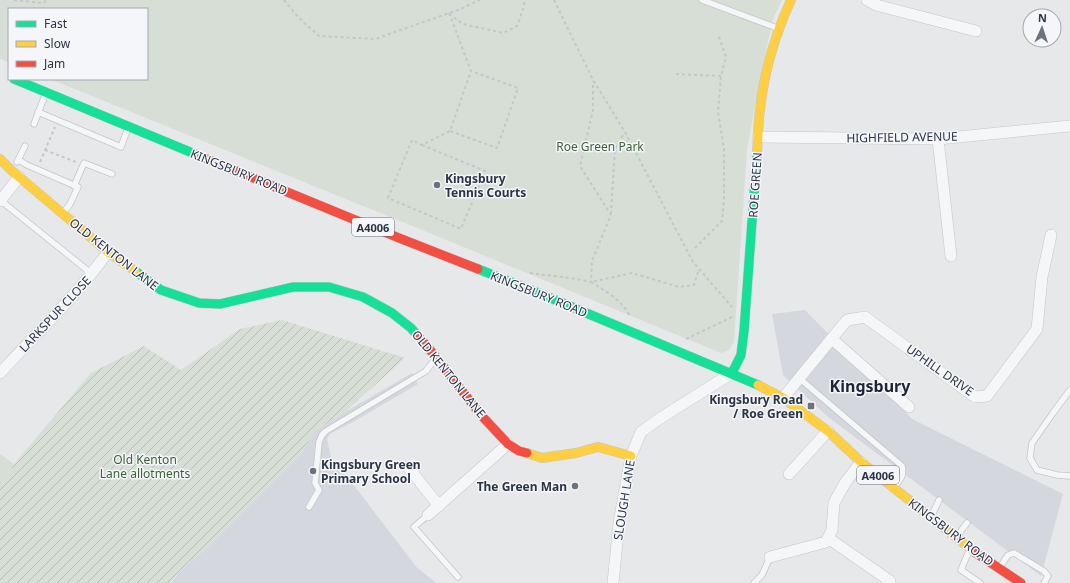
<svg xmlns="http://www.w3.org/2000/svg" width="1070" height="583" viewBox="0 0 1070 583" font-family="'Noto Sans',sans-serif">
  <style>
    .built { fill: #d4d7dd }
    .park { fill: #d6ded6 }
    .garden { fill: url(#garden-furrows) }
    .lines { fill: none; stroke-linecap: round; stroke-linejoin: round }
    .lane-casing { stroke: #c4c6c8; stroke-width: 7 }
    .street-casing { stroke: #c4c6c8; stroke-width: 12 }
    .fast-casing { stroke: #c4c6c8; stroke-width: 10 }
    .slow-casing { stroke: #c4c6c8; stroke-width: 10 }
    .jam-casing { stroke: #c4c6c8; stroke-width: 10 }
    .path { stroke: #c5c6ca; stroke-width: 2; stroke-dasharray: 3 3; stroke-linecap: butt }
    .lane { stroke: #f5f6f7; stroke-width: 5.5 }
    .street { stroke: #f5f6f7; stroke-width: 11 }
    .fast { stroke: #16e098; stroke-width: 9 }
    .slow { stroke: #ffcf43; stroke-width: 9 }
    .jam { stroke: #f24e42; stroke-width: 9 }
    .poi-dot { fill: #6c737f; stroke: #f4f6f9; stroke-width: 1.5 }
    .labels { text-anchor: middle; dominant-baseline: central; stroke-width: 3; stroke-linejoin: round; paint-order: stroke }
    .shield { fill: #f4f6f9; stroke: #676e7b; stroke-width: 1 }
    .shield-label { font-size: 11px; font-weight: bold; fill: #2b3445 }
    .street-label { font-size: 12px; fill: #2b3445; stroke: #f4f6f9 }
    .park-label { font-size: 12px; fill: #3f6138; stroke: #f4f6f9 }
    .poi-label { font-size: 12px; font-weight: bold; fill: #2b3445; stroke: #f4f6f9; text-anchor: start }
    .district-label { font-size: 16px; font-weight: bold; fill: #1d2536; stroke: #f4f6f9 }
  </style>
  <defs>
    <pattern id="garden-furrows" width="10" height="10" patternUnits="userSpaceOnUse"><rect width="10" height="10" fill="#d6ded6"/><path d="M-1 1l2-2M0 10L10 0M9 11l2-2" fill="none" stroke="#b8bfb9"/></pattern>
  </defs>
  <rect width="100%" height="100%" fill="#e6e8ea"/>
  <path class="built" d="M805,310L912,419L1063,494L1041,576L828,417L783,375L772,314Z
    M412,373L418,384L353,422L330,434L327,439L331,457L335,463L349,479L418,569H419L436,583H171L179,572L209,546L300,455L315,431L345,412Z"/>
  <path class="park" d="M0,0H782L773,19L765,55L747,149L734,342L729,350L721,353L410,225L50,79H147V9H9V62L0,59Z
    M0,454L14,464L7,477L0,486Z"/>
  <path class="garden" d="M282,320L405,358L345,412L315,431L300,455L209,546L179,572L170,583H0V486L7,477L14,464L91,373L144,346L181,370L240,329Z"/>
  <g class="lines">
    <defs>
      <path id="lane" d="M702,0L777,28
        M38,112L121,147L128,128
        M34,124L45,95
        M19,160L27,165L78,187L70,204L64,212
        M17,162L25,146
        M74,186L84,163L112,174
        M0,200L92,274
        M799,378L902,466C904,476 901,479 895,486
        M1070,390L1053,413L1032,443L1030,458L1037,470L1057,475L1070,476
        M309,507L319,490L315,483L319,442L322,435L326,431L426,371L435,359
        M428,515L414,527L458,577
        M932,515L939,500
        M957,536L967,523
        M969,551L961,570L980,583
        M1000,567L1008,555L1014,553L1044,571L1048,576L1044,583
        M754,583L762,575L770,557"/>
      <path id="street" d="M867,0L876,5L976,31
        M758,137L938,139L1070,126
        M938,139L951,256
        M0,201L19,177
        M832,339L909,407
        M0,373C37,333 76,296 108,252
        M783,398L847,320L865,317L975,397L987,396L1037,329L1042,277L1051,235
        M408,467L439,506
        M789,474L828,431
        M428,515L508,444
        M828,538L890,581
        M770,557L826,542L832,530L834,503L845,483L861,462
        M613,583L619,523L631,456L641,432L659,419L732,373"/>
      <path id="fast" d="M14,79L207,159
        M478,269L541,294L758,385
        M135,271L161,290L199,303L220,304L293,287H329L363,297L392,313L411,328L418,336
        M732,373L741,355L744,331L757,153"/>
      <path id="slow" d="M757,153C758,139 758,124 760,110C764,72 775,35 791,0
        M0,159L11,170L108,252L135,271
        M758,385L783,398L828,431L861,462L976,553
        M527,453L542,458L576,453L598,447L631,456"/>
      <path id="jam" d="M207,159L399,238L478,269
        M418,336L436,357L480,414L508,444L519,451L527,453
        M976,553L1021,583"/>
    </defs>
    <use href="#lane" class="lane-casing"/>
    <use href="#street" class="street-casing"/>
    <use href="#fast" class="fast-casing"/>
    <use href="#slow" class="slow-casing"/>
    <use href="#jam" class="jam-casing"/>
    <path class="path" d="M14,0L43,3L47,0
      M284,0L299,18L319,36L375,39L458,10L480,0
      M554,0L593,80L625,132L693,262L732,307
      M449,13L471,71L450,131L497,148L518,88L471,71
      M449,14L463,24L503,33L517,26L523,9L525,0
      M676,74L721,76
      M422,145L485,171L461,229L388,198L412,140L422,145L450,131
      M45,150L76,162
      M40,162L55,127
      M611,214L615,148L625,132
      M695,248L722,221L724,199V149L718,112L721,76L726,57L718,34
      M530,273C550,276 571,277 591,282L592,261L611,215L580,166L593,110V81
      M629,315C622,300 605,291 591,282L632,273L679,287L694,285L699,269
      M686,339L732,317"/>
    <use href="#lane" class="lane"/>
    <use href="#street" class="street"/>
    <use href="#fast" class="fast"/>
    <use href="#slow" class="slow"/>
    <use href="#jam" class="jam"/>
  </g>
  <g class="poi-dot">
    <circle cx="437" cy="185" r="4"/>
    <rect x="807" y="402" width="8" height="8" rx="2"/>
    <circle cx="313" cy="471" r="4"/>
    <circle cx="575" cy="486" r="4"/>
  </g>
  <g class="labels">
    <g class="shield">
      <rect x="352" y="218" width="42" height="18" rx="3"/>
      <rect x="857" y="466" width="42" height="18" rx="3"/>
    </g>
    <g class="shield-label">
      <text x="373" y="227">A4006</text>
      <text x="878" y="475">A4006</text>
    </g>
    <g class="street-label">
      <text transform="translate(902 137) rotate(-1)">HIGHFIELD AVENUE</text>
      <text transform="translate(239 172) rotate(22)">KINGSBURY ROAD</text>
      <text transform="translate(755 185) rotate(-86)">ROE GREEN</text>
      <text transform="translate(114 254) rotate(38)">OLD KENTON LANE</text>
      <text transform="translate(539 294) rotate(22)">KINGSBURY ROAD</text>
      <text transform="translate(55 314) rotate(-47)">LARKSPUR CLOSE</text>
      <text transform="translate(940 370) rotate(35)">UPHILL DRIVE</text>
      <text transform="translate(449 374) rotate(51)">OLD KENTON LANE</text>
      <text transform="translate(624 500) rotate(-81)">SLOUGH LANE</text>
      <text transform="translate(951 532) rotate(37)">KINGSBURY ROAD</text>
    </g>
    <g class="park-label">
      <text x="600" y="146">Roe Green Park</text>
      <text x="145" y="459">Old Kenton<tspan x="145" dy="14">Lane allotments</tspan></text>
    </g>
    <g class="poi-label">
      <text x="445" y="178">Kingsbury<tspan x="445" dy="14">Tennis Courts</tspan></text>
      <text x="803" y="399" text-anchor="end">Kingsbury Road<tspan x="803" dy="14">/ Roe Green</tspan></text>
      <text x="321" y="464">Kingsbury Green<tspan x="321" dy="14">Primary School</tspan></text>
      <text x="567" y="486" text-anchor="end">The Green Man</text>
    </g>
    <g class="district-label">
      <text x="870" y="386">Kingsbury</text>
    </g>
  </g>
  <rect x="8" y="8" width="140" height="72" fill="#f4f6f9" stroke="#a4a8b1"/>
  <rect x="16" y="21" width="20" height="6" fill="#16e098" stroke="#a4a8b1"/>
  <text x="44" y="28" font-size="12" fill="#2b3445">Fast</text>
  <rect x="16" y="41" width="20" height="6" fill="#ffcf43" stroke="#a4a8b1"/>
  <text x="44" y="48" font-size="12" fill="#2b3445">Slow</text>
  <rect x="16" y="61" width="20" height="6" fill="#f24e42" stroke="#a4a8b1"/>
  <text x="44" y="68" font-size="12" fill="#2b3445">Jam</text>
  <g transform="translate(1042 28) rotate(3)"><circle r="19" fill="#f4f6f9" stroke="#a4a8b1"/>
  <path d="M0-3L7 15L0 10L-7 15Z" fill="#6c737f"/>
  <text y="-6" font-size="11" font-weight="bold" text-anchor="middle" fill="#2b3445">N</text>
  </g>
</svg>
